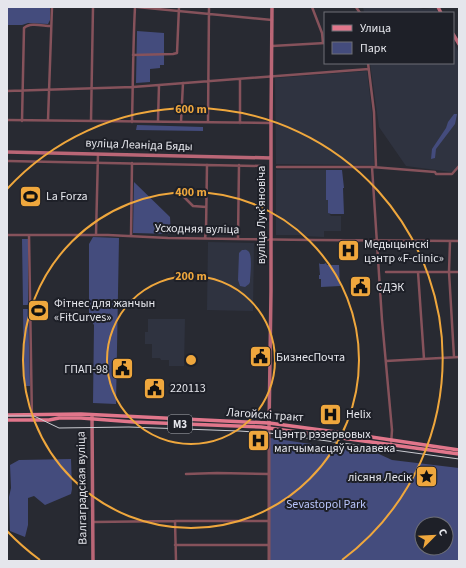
<svg xmlns="http://www.w3.org/2000/svg" width="466" height="568" viewBox="0 0 466 568" font-family="'Source Sans 3',sans-serif">
  <style>
    .built { fill: #2f3340 }
    .green { fill: #444c7d; fill-rule: evenodd }
    .lines { fill: none; stroke-linecap: round; stroke-linejoin: round }
    .minor { stroke: #86525b; stroke-width: 2.5 }
    .tertiary { stroke: #86525b; stroke-width: 3 }
    .secondary { stroke: #ba6676; stroke-width: 3.5 }
    .primary { stroke: #e1768b; stroke-width: 3.5 }
    .tram { stroke: #cacbd1; stroke-width: 1 }
    .ring { fill: none; stroke: #efa73d; stroke-width: 2 }
    .labels { text-anchor: middle; dominant-baseline: central; stroke-width: 4; stroke-linejoin: round; paint-order: stroke }
    .shield { fill: #1e2028; stroke: #a9abb1; stroke-width: 1 }
    .shield-label { font-size: 11px; font-weight: bold; fill: #e5e6ec }
    .street-label { font-size: 12px; fill: #e5e6ec; stroke: #1e2028 }
    .poi-label { font-size: 12px; fill: #e5e6ec; stroke: #1e2028; text-anchor: start }
    .park-label { font-size: 12px; fill: #b8c4fa; stroke: #1e2028 }
    .centre { fill: #efa73d; stroke: #1e2028; stroke-width: 2 }
    .ring-label { font-size: 12px; text-anchor: middle; font-weight: bold; fill: #efa73d; stroke: #1e2028; stroke-width: 4; stroke-linejoin: round; paint-order: stroke }
  </style>
  <rect width="100%" height="100%" fill="#282a32"/>
  <path class="built" d="M363,7H413L423,9L436,8L438,13H364Z
    M453,41L459,53V170L451,172L406,166L379,127L370,63H453Z
    M367,71L372,113L374,165L276,164L275,78Z
    M276,170H326V200H328V212L331,216H341V231H324V237L304,236L303,235H276Z
    M208,242L254,243L253,311L207,310Z
    M148,319H185L184,366H169V360H161L160,358H152V344H145V332H148Z"/>
  <path class="green" d="M7,7H50V20L48,24L28,23L22,25H7Z
    M137,31L164,33V65H160V68L150,69V82L136,83Z
    M454,114H457L455,124L436,149L435,158L431,159L432,149L446,128L448,122Z
    M137,125L203,127V131L136,130Z
    M326,170H342L344,188H343L344,214H331L328,213V200H326Z
    M134,182L170,217L171,234L133,233Z
    M93,237L119,238L116,404L93,403L94,325L89,317V244Z
    M22,239H28V305H23Z
    M242,250C244,250 246,249 248,251C253,254 250,276 250,282L249,284L245,287L240,286L238,280L239,253Z
    M319,263L320,264H324L326,263L327,265H339L340,286L321,287V279H319V275H320Z
    M23,309H28L30,386H24Z
    M270,438L379,454L392,460L459,468V561H269ZM422,524H446V548H422Z
    M71,459L72,489L71,494L45,505L34,496L28,498V525L25,537L10,531L9,497L11,488L10,465L19,460Z"/>
  <g class="lines">
    <path class="minor" d="M137,7L272,20
      M312,7L322,33L323,43
      M356,7L360,13
      M272,46L325,43
      M133,55L173,54L177,53L179,7
      M368,63L374,112L376,167
      M7,91L133,87L369,69
      M7,120L271,123
      M48,120L52,7
      M22,121L24,28C30,22 43,26 51,26
      M91,121L93,7
      M158,121L159,85
      M132,122C133,83 133,45 135,7
      M181,122L183,83
      M208,122L209,7
      M240,123V79
      M7,161L262,166
      M277,167H372L435,172L436,174H452L459,166
      M372,167L382,320L392,430L391,445
      M180,193L193,206L206,207
      M7,235H108L168,238L312,240L459,241
      M29,235L32,420
      M96,235L98,154
      M131,236L132,163
      M205,238L206,231L207,165
      M238,238L239,165
      M450,241L449,272L454,357
      M386,272H459
      M418,272L424,359
      M386,361L459,357
      M186,474L217,473L269,474
      M175,521L176,561
      M93,522L175,521H269
      M175,545H268"/>
    <path class="tertiary" d="M269,561V428"/>
    <path class="secondary" d="M438,7L441,13
      M453,34L459,44
      M7,152L271,158
      M92,415L93,561
      M269,428L271,291V123L272,7"/>
    <path class="primary" d="M7,415L81,414L269,423L351,434L459,450
      M7,420H49L59,418H81L134,422L261,427L459,454"/>
    <path class="tram" d="M7,416H34L59,428L129,427L239,431L269,433L459,459"/>
  </g>
  <g class="ring">
    <circle cx="191" cy="360" r="84"/>
    <circle cx="191" cy="360" r="168"/>
    <path d="M40 560A251 251 0 0 1 7 531M7 189A251 251 0 1 1 342 560"/>
  </g>
  <defs>
    <symbol id="stadium-square" viewBox="-11 -11 22 22"><rect x="-9" y="-9" width="18" height="18" rx="4" fill="#efa73d" stroke="#1e2028"/><path d="M0-5a6.5 5 0 1 0 0 10a6.5 5 0 1 0 0-10ZM-3.5-1.8h7v3.6h-7Z" fill="#111"/></symbol>
    <symbol id="hospital-square" viewBox="-11 -11 22 22"><rect x="-9" y="-9" width="18" height="18" rx="4" fill="#efa73d" stroke="#1e2028"/><path d="M-5-5h3v3.5h4V-5h3V5h-3V1.5h-4V5h-3Z" fill="#111"/></symbol>
    <symbol id="civic-square" viewBox="-11 -11 22 22"><rect x="-9" y="-9" width="18" height="18" rx="4" fill="#efa73d" stroke="#1e2028"/><path d="M-.6-6.5H3V-4.5H.6V-3L4-1V1h2V6H-6V1h2V-1L-.6-3ZM-1.2 2.5V6h2.4V2.5Z" fill="#111"/></symbol>
    <symbol id="sight-square" viewBox="-11 -11 22 22"><rect x="-9" y="-9" width="18" height="18" rx="4" fill="#efa73d" stroke="#1e2028"/><path d="M0-6L1.8-2.2L6-1.7L2.9 1.2L3.7 5.4L0 3.3L-3.7 5.4L-2.9 1.2L-6-1.7L-1.8-2.2Z" fill="#111"/></symbol>
  </defs>
  <g fill-rule="evenodd">
    <use href="#stadium-square" x="18" y="184" width="25" height="25"/>
    <use href="#hospital-square" x="336" y="238" width="25" height="25"/>
    <use href="#civic-square" x="348" y="274" width="25" height="25"/>
    <use href="#stadium-square" x="26" y="298" width="25" height="25"/>
    <use href="#civic-square" x="248" y="344" width="25" height="25"/>
    <use href="#civic-square" x="110" y="356" width="25" height="25"/>
    <use href="#civic-square" x="142" y="376" width="25" height="25"/>
    <use href="#hospital-square" x="318" y="402" width="25" height="25"/>
    <use href="#hospital-square" x="246" y="428" width="25" height="25"/>
    <use href="#sight-square" x="414" y="464" width="25" height="25"/>
  </g>
  <g class="labels">
    <rect class="shield" x="168" y="415" width="24" height="18" rx="3"/>
    <g class="shield-label">
      <text x="180" y="424">М3</text>
    </g>
    <g class="street-label">
      <text transform="translate(139 145) rotate(2)">вуліца Леаніда Бяды</text>
      <text transform="translate(261 215) rotate(-90)">вуліца Лукʼяновіча</text>
      <text transform="translate(197 229) rotate(1)">Усходняя вуліца</text>
      <text transform="translate(265 415) rotate(4)">Лагойскі тракт</text>
      <text transform="translate(82 488) rotate(-91)">Валгаградская вуліца</text>
    </g>
    <g class="poi-label">
      <text x="46" y="196">La Forza</text>
      <text x="364" y="244">Медыцынскі<tspan x="364" dy="14">цэнтр «F-clinic»</tspan></text>
      <text x="376" y="287">СДЭК</text>
      <text x="54" y="303">Фітнес для жанчын<tspan x="54" dy="14">«FitCurves»</tspan></text>
      <text x="276" y="357">БизнесПочта</text>
      <text x="108" y="369" text-anchor="end">ГПАП-98</text>
      <text x="170" y="388">220113</text>
      <text x="346" y="414">Helix</text>
      <text x="274" y="434">Цэнтр рэзервовых<tspan x="274" dy="14">магчымасцяў чалавека</tspan></text>
      <text x="412" y="477" text-anchor="end">лісяня Лесік</text>
    </g>
    <g class="park-label">
      <text x="326" y="504">Sevastopol Park</text>
    </g>
  </g>
  <circle cx="191" cy="360" r="6" class="centre"/>
  <g class="ring-label">
    <text x="191" y="113">600 m</text>
    <text x="191" y="196">400 m</text>
    <text x="191" y="280">200 m</text>
  </g>
  <rect width="466" height="568" fill="none" stroke="#e5e6ec" stroke-width="16"/>
  <rect x="324" y="12" width="130" height="52" fill="#1e2028" stroke="#6e6f76"/>
  <rect x="332" y="25" width="20" height="6" fill="#e1768b" stroke="#6e6f76"/>
  <text x="360" y="32" font-size="12" fill="#e5e6ec">Улица</text>
  <rect x="332" y="42" width="20" height="12" fill="#444c7d" stroke="#6e6f76"/>
  <text x="360" y="52" font-size="12" fill="#e5e6ec">Парк</text>
  <g transform="translate(434 536) rotate(66)"><circle r="19" fill="#1e2028" stroke="#6e6f76"/>
  <path d="M0-3L7 15L0 10L-7 15Z" fill="#efa73d"/>
  <text y="-6" font-size="11" font-weight="bold" text-anchor="middle" fill="#e5e6ec">С</text>
  </g>
</svg>
